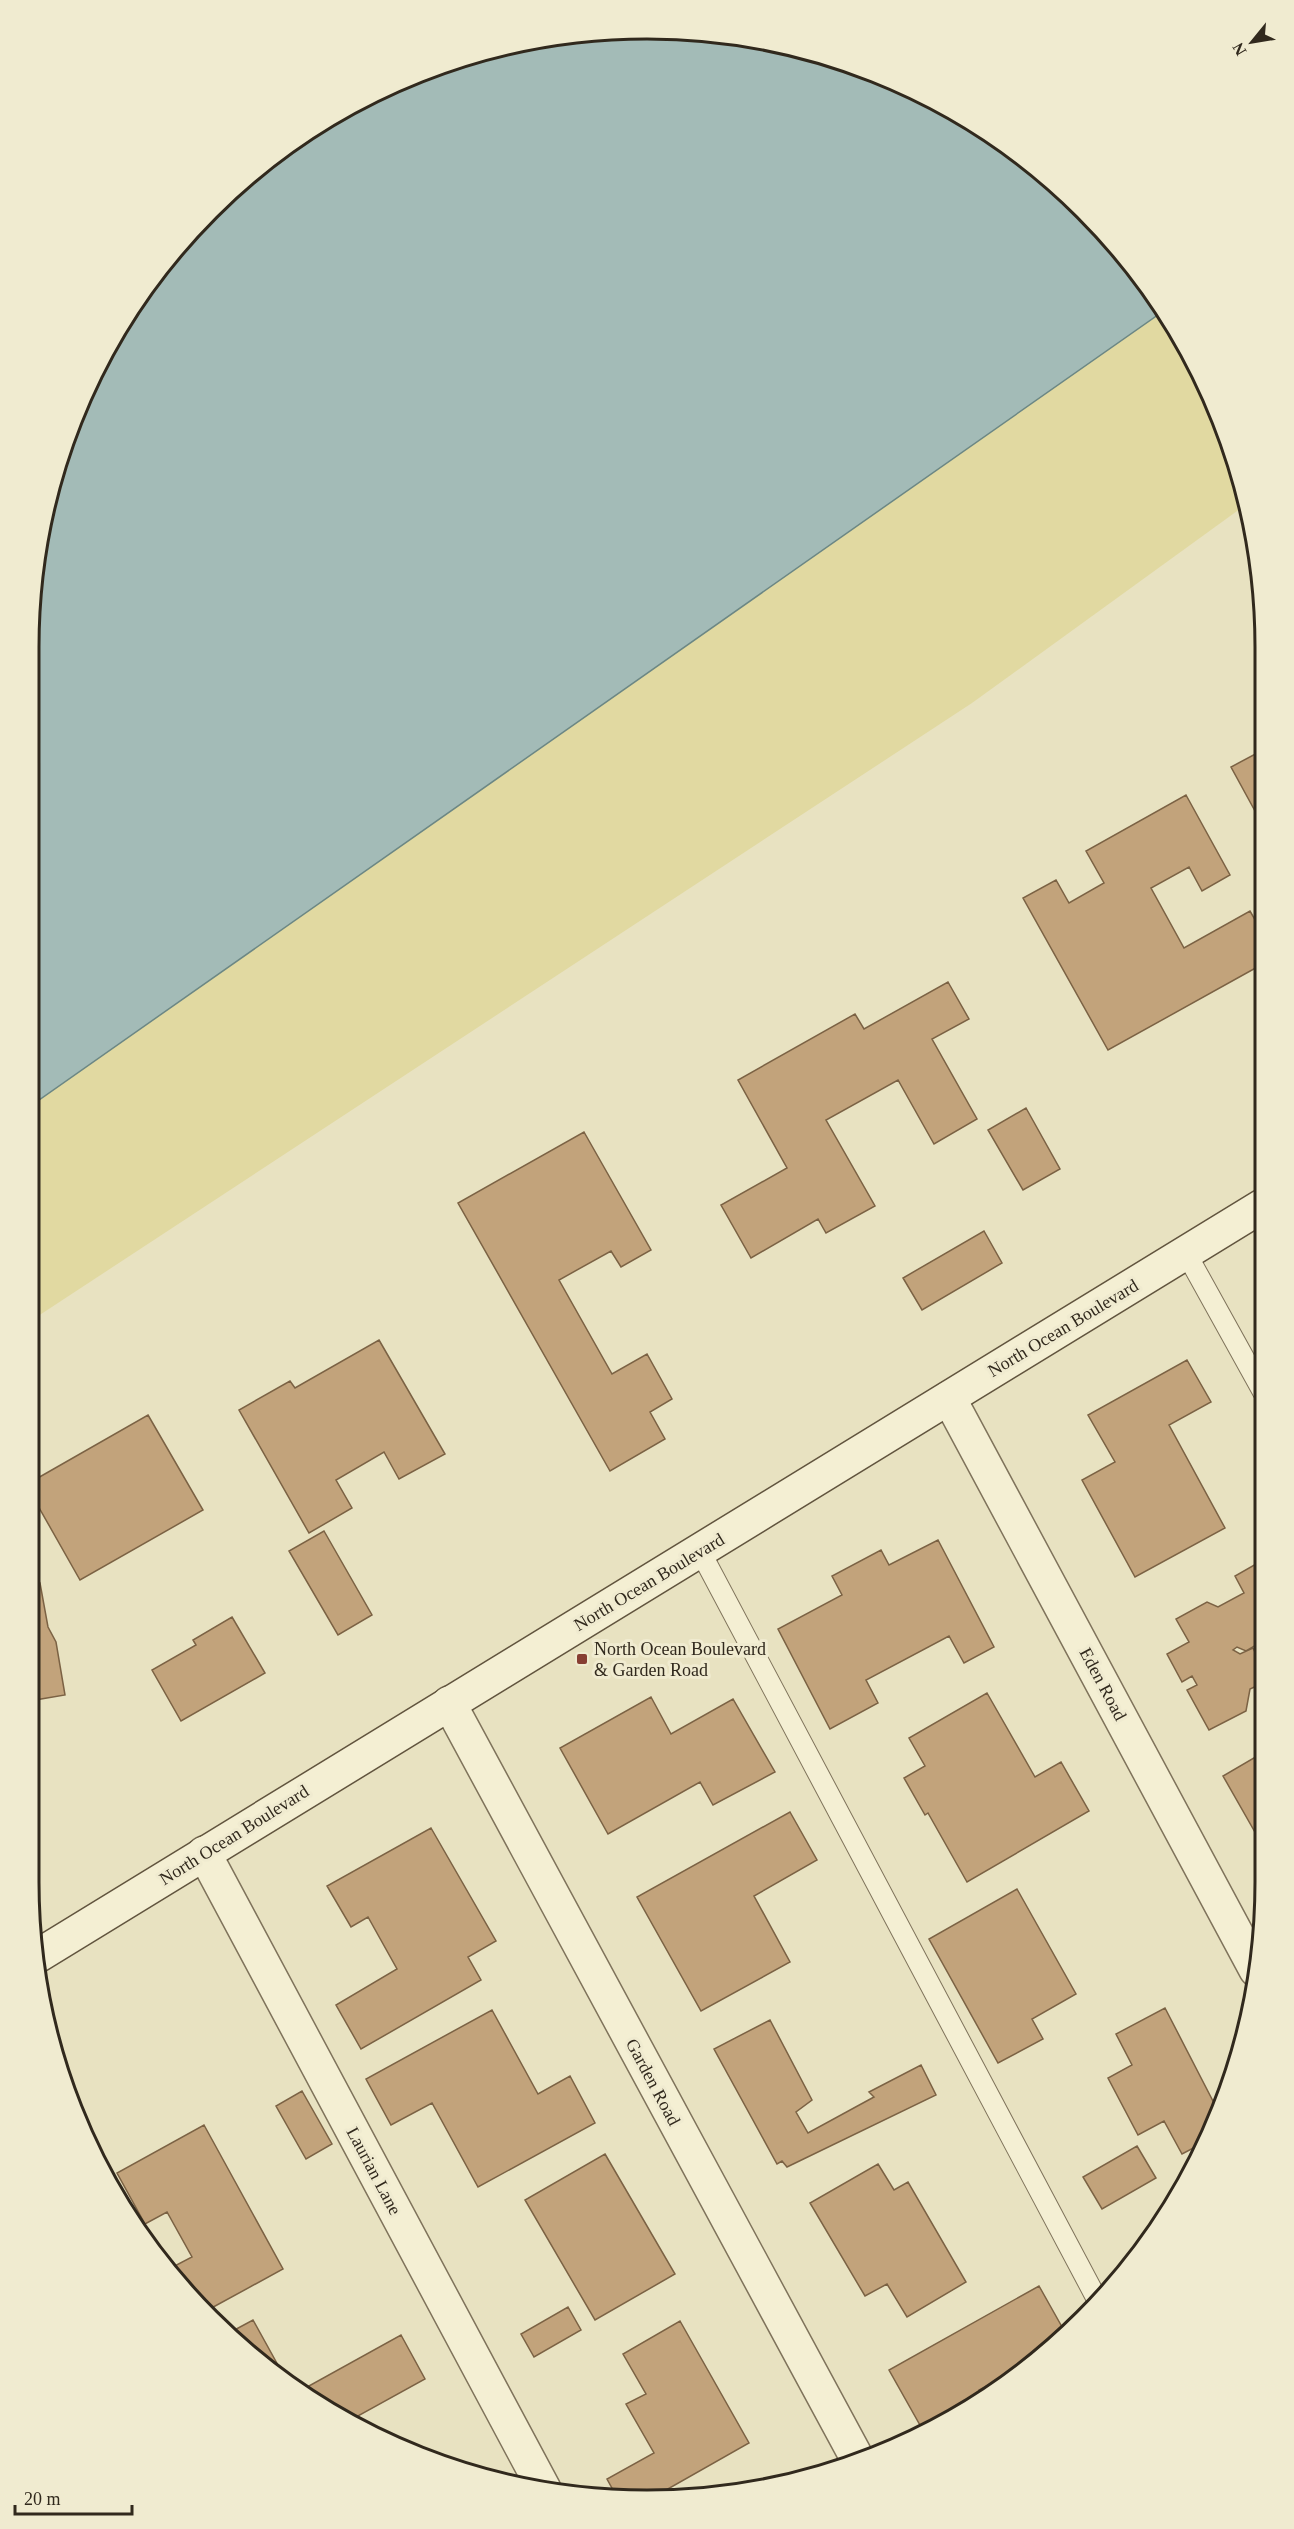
<svg xmlns="http://www.w3.org/2000/svg" width="1294" height="2529" viewBox="0 0 1294 2529" font-family="Georgia,serif">
  <style>
    .sand { fill: #e1d9a1 }
    .water { fill: #a3bbb7; stroke: #6c8784; stroke-width: 1.5 }
    .building { fill: #c2a37b; stroke: #7b6244; stroke-width: 1.5 }
    .lines { fill: none; stroke-linecap: round; stroke-linejoin: round }
    .lane-casing { stroke: #7f735b; stroke-width: 22 }
    .street-casing { stroke: #7f735b; stroke-width: 36 }
    .secondary-casing { stroke: #61543e; stroke-width: 36 }
    .lane { stroke: #f4efd3; stroke-width: 20 }
    .street { stroke: #f4efd3; stroke-width: 33 }
    .secondary { stroke: #f4efd3; stroke-width: 33 }
    .poi-dot { fill: #873e32; stroke: #f0ebd0; stroke-width: 2 }
    .labels { text-anchor: middle; dominant-baseline: central; stroke-width: 6; stroke-linejoin: round; paint-order: stroke }
    .street-label { font-size: 18px; fill: #31291d; stroke: #f0ebd0 }
    .poi-label { font-size: 18px; fill: #31291d; stroke: #f0ebd0; text-anchor: start }
    .rim { fill: none; stroke: #31291d; stroke-width: 3 }
  </style>
  <rect width="100%" height="100%" fill="#e8e2c1"/>
  <path class="sand" d="M1162,312L1219,411L1244,506L972,703L29,1322V1107Z"/>
  <path class="water" d="M688,30L807,50L921,92L1055,182L1138,271L1162,312L29,1107L30,607L50,487L92,373L157,270L239,182L338,111L449,61L567,34Z"/>
  <path class="building" d="M1261,751V822L1231,767Z
    M1186,795L1230,875L1202,891L1189,867L1151,888L1184,948L1250,911L1261,930V965L1108,1050L1023,898L1056,880L1069,903L1104,883L1086,851Z
    M948,982L969,1019L932,1039L977,1119L934,1144L898,1080L826,1120L875,1206L826,1233L818,1219L751,1258L721,1205L787,1168L738,1080L855,1014L864,1029Z
    M1026,1108L1060,1169L1023,1190L988,1130Z
    M584,1132L651,1250L621,1267L611,1251L559,1280L612,1374L647,1354L672,1399L650,1412L665,1439L610,1471L458,1203Z
    M984,1231L1002,1263L922,1310L903,1278Z
    M379,1340L445,1454L399,1479L384,1452L336,1480L352,1508L309,1533L239,1410L290,1381L295,1388Z
    M1187,1360L1211,1402L1169,1425L1225,1528L1135,1577L1082,1480L1115,1462L1088,1415Z
    M148,1415L203,1510L80,1580L29,1490V1483Z
    M324,1531L372,1615L338,1635L289,1551Z
    M938,1540L994,1647L964,1663L949,1636L866,1680L878,1703L830,1729L778,1629L842,1595L832,1576L881,1550L889,1565Z
    M1263,1560V1634L1258,1644L1246,1651L1237,1647L1233,1650L1240,1654L1253,1648L1263,1669V1683L1250,1689L1246,1711L1209,1730L1187,1690L1197,1685L1192,1676L1182,1682L1167,1654L1189,1642L1176,1619L1207,1602L1218,1607L1244,1593L1235,1576Z
    M29,1564L40,1583L48,1627L56,1642L65,1695L29,1701Z
    M232,1617L265,1673L181,1721L152,1670L196,1645L193,1640Z
    M987,1693L1035,1777L1061,1762L1089,1811L967,1882L928,1813L925,1815L904,1778L925,1766L909,1738Z
    M651,1697L671,1734L733,1699L775,1772L713,1805L700,1782L608,1834L560,1748Z
    M1264,1752V1848L1223,1776Z
    M790,1812L817,1860L754,1896L790,1962L701,2011L637,1897Z
    M431,1828L496,1941L468,1957L481,1980L361,2049L336,2005L397,1969L368,1917L351,1927L327,1886Z
    M1017,1889L1076,1994L1032,2019L1043,2039L998,2063L929,1939Z
    M1165,2008L1214,2103L1223,2098L1207,2141L1182,2154L1164,2121L1138,2135L1108,2078L1132,2065L1116,2034Z
    M492,2010L538,2094L570,2076L595,2123L478,2187L432,2103L391,2125L366,2079Z
    M770,2020L812,2100L796,2112L808,2133L874,2097L869,2092L921,2065L936,2095L787,2167L782,2161L777,2164L714,2049Z
    M302,2091L332,2144L306,2159L276,2106Z
    M204,2125L283,2269L206,2311L167,2270L192,2257L167,2212L145,2224L117,2173Z
    M1137,2146L1156,2178L1102,2209L1083,2177Z
    M605,2154L675,2274L595,2320L525,2200Z
    M878,2164L894,2190L908,2182L966,2282L907,2317L887,2284L865,2296L810,2203Z
    M1039,2286L1066,2334L1039,2357L979,2390L984,2400L925,2434L889,2370Z
    M568,2307L581,2330L534,2357L521,2334Z
    M253,2320L289,2385L239,2347L227,2334Z
    M680,2321L749,2443L652,2498L618,2499L607,2479L654,2453L626,2404L646,2394L623,2354Z
    M401,2335L425,2379L349,2421L298,2392Z
    M766,2480L770,2487L745,2492Z"/>
  <g class="lines">
    <defs>
      <path id="lane" d="M1186,1253L1263,1392
        M700,1551L1099,2303"/>
      <path id="street" d="M949,1398L1256,1970
        M449,1703L858,2460
        M204,1853L544,2489"/>
      <path id="secondary" d="M36,1957L1262,1206"/>
    </defs>
    <use href="#lane" class="lane-casing"/>
    <use href="#street" class="street-casing"/>
    <use href="#secondary" class="secondary-casing"/>
    <use href="#lane" class="lane"/>
    <use href="#street" class="street"/>
    <use href="#secondary" class="secondary"/>
  </g>
  <rect class="poi-dot" x="576" y="1653" width="12" height="12" rx="3"/>
  <g class="labels">
    <g class="street-label">
      <text transform="translate(1063 1328) rotate(-31)">North Ocean Boulevard</text>
      <text transform="translate(649 1582) rotate(-31)">North Ocean Boulevard</text>
      <text transform="translate(1103 1684) rotate(62)">Eden Road</text>
      <text transform="translate(234 1835) rotate(-32)">North Ocean Boulevard</text>
      <text transform="translate(653 2082) rotate(62)">Garden Road</text>
      <text transform="translate(374 2171) rotate(62)">Laurian Lane</text>
    </g>
    <g class="poi-label">
      <text x="594" y="1649">North Ocean Boulevard<tspan x="594" dy="21">&amp; Garden Road</tspan></text>
    </g>
  </g>
  <path d="M0 0H1294V2529H0ZM647 39H647A608 608 0 0 1 1255 647V1882A608 608 0 0 1 647 2490H647A608 608 0 0 1 39 1882V647A608 608 0 0 1 647 39Z" fill="#f0ebd0" fill-rule="evenodd"/>
  <path class="rim" d="M647 39H647A608 608 0 0 1 1255 647V1882A608 608 0 0 1 647 2490H647A608 608 0 0 1 39 1882V647A608 608 0 0 1 647 39Z"/>
  <g transform="translate(1252 42) rotate(240)" stroke="#f0ebd0" stroke-width="4.5" paint-order="stroke">
  <path d="M0-4.5L10 22L0 15L-10 22Z" fill="#31291d"/>
  <text y="-9" font-size="16" font-weight="bold" text-anchor="middle" fill="#31291d">N</text>
  </g>
  <path d="M15 2505v9h117v-9" fill="none" stroke="#31291d" stroke-width="3"/>
  <text x="24" y="2505" font-size="18" fill="#31291d" stroke="#f0ebd0" stroke-width="4.5" paint-order="stroke">20 m</text>
</svg>
